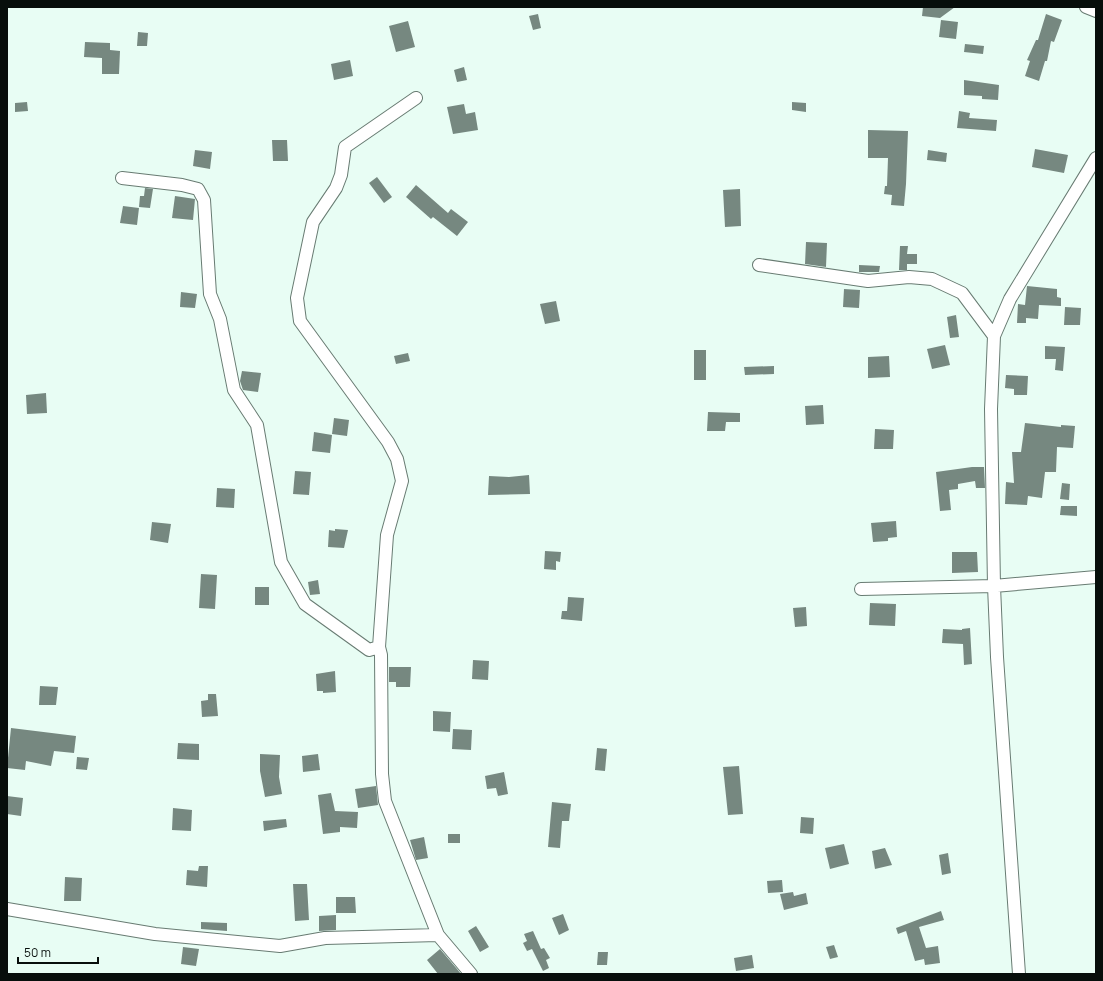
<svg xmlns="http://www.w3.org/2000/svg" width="1103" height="981" viewBox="0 0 1103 981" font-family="Manrope,sans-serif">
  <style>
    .building { fill: #768880 }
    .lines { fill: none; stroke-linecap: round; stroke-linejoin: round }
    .street-casing { stroke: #687b72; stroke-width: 14 }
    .street { stroke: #fff; stroke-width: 12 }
  </style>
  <rect width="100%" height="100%" fill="#e8fdf4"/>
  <path class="building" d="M923,7H955L940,18L922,16Z
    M538,14L541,28L533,30L529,16Z
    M1046,14L1062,20L1054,42L1051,41L1047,61H1045L1039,81L1025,76L1030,61L1027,60L1036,40H1038Z
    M941,20L958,22L956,39L939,37Z
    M408,21L415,47L396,52L389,26Z
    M138,32L148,33L147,46H137Z
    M85,42L110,43V50L120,51L119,74H102V58L84,57Z
    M965,44L984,46L983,54L964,52Z
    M350,60L353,76L334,80L331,64Z
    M464,67L467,80L457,82L454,70Z
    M964,80L999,85L998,100L982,99V96L964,95Z
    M27,102L28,111L15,112V103Z
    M792,102L806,103V112L792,110Z
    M464,104L466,114L475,112L478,130L453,134L447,107Z
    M959,111L970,113L969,118L997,120L996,131L957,128Z
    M868,130L908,131L906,184L904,206L891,205L892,195L884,194L885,186H887L888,158H868Z
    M272,140H287L288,161H273Z
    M1035,149L1068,155L1064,173L1032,167Z
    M195,150L212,152L210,169L193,166Z
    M928,150L947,153L946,162L927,160Z
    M377,177L392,197L384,203L369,183Z
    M416,185L448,213L451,209L468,222L457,236L433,217L431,219L406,197Z
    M145,188L153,189L150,208L139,207L140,196H144Z
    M740,189L741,226L725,227L723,190Z
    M175,196L195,199L193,220L172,218Z
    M123,206L139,208L137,225L120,223Z
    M806,242L827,243L826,267L805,264Z
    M900,246H908L907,254H917V264H907V270H899Z
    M859,265L880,266L879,272H859Z
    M1027,286L1057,289V297L1061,298V306L1039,305L1038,319L1026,318V323H1017L1018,304L1025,305Z
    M844,289L860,290L859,308L843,307Z
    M181,292L197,294L195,308L180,307Z
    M556,301L560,321L545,324L540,304Z
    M1065,307L1081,308L1080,325H1064Z
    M956,315L959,337L950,338L947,317Z
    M945,345L950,365L932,369L927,349Z
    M1045,346L1065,347L1063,371L1055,370L1056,359H1045Z
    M694,350H706V380H694Z
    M408,353L410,361L396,364L394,356Z
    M889,356L890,377L868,378V357Z
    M774,366V374L745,375L744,367Z
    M242,371L261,373L258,392L243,390L240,381Z
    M1006,375L1028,376L1027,395H1014V389L1005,388Z
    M46,393L47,413L27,414L26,395Z
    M823,405L824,424L806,425L805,406Z
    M708,412L740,413V422H726L725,431H707Z
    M334,418L349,420L347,436L332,434Z
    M1025,423L1061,427V425L1075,426L1073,448L1057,447L1056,472H1045L1042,498L1028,496L1027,505L1005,504L1006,482L1014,483L1012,452H1021Z
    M875,429L894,430L893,449H874Z
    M314,432L332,435L330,453L312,451Z
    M972,467H984L985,488H976L975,481L958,484V489L949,490L951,510L940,511L936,472Z
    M295,471L311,472L309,495L293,494Z
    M529,475L530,494L488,495L489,476L509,477Z
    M1062,483L1070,484L1069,500L1060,499Z
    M217,488L235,489L234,508L216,507Z
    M1061,506H1077V516L1060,515Z
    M896,521L897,537L888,538V541L873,542L871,523Z
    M152,522L171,524L168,543L150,540Z
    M335,529L348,530L344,548L328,547L329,530L335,531Z
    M545,551L561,552L560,562L556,561V570L544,569Z
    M952,552H977L978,572L952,573Z
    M201,574L217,575L215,609L199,608Z
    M318,580L320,594L310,595L308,582Z
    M255,587H269V605H255Z
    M568,597L584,598L582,621L561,619L562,611H567Z
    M870,603L896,604L895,626L869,625Z
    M806,607L807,626L795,627L793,608Z
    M970,628L972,664L964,665L963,644L942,643L943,629L962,630V629Z
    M473,660L489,661L488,680L472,679Z
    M389,667H411L410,687H396V682H389Z
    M335,671L336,692L323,693V691H317L316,674Z
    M40,686L58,687L56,705H39Z
    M208,694H216L218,716L202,717L201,701L208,700Z
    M433,711L451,712L450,732L433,731Z
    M11,728L76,736L74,753L54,751L51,766L26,761L25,770L7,768Z
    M453,729L472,730L471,750L452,749Z
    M178,743L199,744V760L177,759Z
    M597,748L607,749L605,771L595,770Z
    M260,754L280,755L279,777L282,794L265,797L260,771Z
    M318,754L320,770L303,772L302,756Z
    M77,757L89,758L87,770L76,769Z
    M739,766L743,814L728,815L723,767Z
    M504,772L508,794L498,796L496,788L487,789L485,776Z
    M376,786L378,805L358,808L355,789Z
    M331,793L335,811L358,812L357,828L340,827V832L323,834L318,795Z
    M7,796L23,798L21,816L7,814Z
    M552,802L571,804L569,821H562L560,848L548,847Z
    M173,808L192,810L191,831L172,830Z
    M801,817L814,818L813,834L800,833Z
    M286,819L287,827L264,831L263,821Z
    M448,834H460V843H448Z
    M424,837L428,858L416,860L410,840Z
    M844,844L849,864L830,869L825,848Z
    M885,848L892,865L875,869L872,851Z
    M948,853L951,873L942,875L939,855Z
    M199,866H208L207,887L186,885L187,870L198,871Z
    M65,877L82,878L81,901H64Z
    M782,880L783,892L768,893L767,881Z
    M293,884H307L309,920L295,921Z
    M793,892L794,896L806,893L808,904L784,910L780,894Z
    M336,897H355L356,913H336Z
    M941,911L944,920L919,927L926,948L938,946L940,963L925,965L924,959L915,961L906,931L898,934L896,928Z
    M563,914L569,930L559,935L552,918Z
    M336,915V930L319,931V916Z
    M201,922L227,923V931L201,929Z
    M476,926L489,947L480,952L468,931Z
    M533,931L541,949L544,948L550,958L546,960L549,968L543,971L532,949L527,951L523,943L527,941L524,934Z
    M834,945L838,957L830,959L826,947Z
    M183,947L199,949L196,966L181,964Z
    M440,949L457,969L461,974H438L427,960Z
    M598,952H608L607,965H597Z
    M752,955L754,968L736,971L734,958Z"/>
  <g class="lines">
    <defs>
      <path id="street" d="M1086,7L1096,11
        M416,98L345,147L341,175L336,188L313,222L297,298L300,321L388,442L397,459L402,481L387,535L379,647L381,655L382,774L385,801L438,935L471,974
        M122,178L182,185L198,189L204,200L210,294L220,319L234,390L257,425L281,562L305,604L369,650L379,647
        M759,265L868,281L909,277L932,279L962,293L994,336
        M861,589L994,586L1096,577
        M7,909L155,934L280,946L325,938L438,935
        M1019,974L997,657L994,586L991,409L994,336L1010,299L1096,158"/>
    </defs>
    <use href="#street" class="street-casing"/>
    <use href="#street" class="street"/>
  </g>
  <rect width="1103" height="981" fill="none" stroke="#070e0b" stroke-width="16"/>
  <path d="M18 957v6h80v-6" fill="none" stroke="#070e0b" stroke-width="2"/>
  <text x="24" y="957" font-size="12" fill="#070e0b" stroke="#e8fdf4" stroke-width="3" paint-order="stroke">50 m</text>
</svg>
